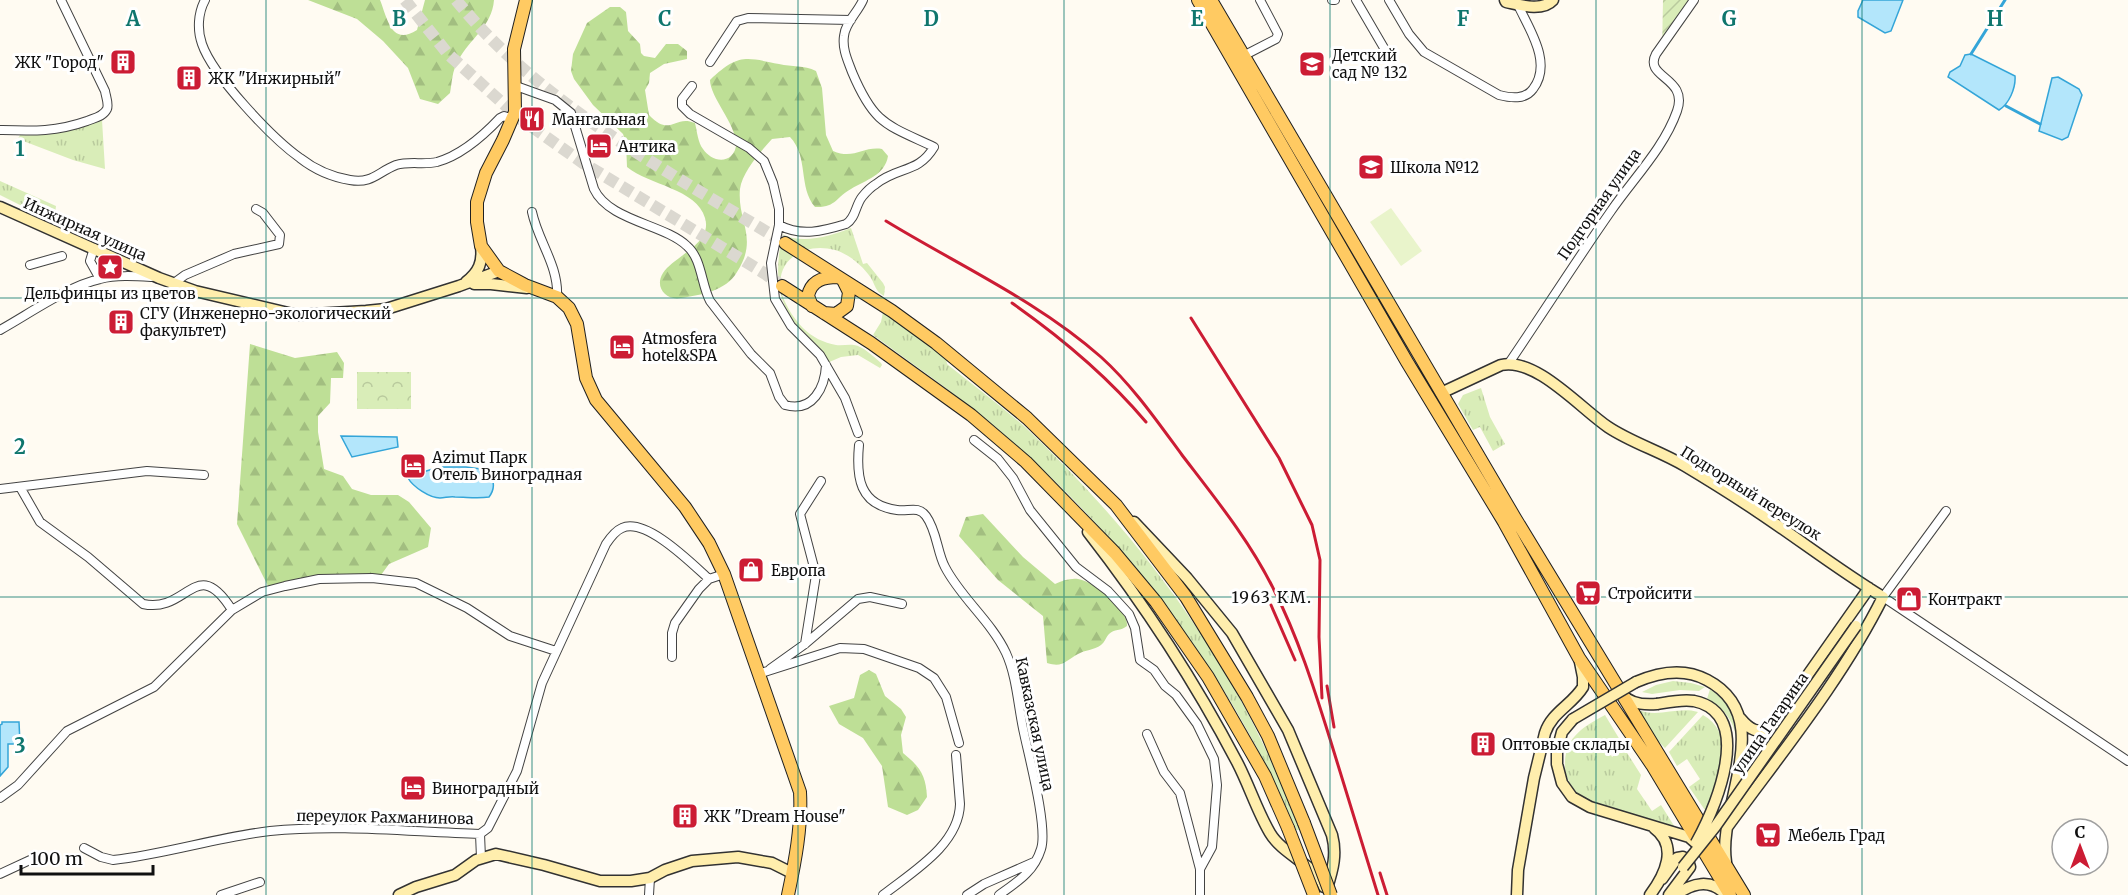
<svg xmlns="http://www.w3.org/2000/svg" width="2128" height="895" viewBox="0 0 2128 895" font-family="Merriweather,serif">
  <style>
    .grass { fill: url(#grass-tufts) }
    .forest { fill: url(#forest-firs) }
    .park { fill: url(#park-crowns) }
    .garden { fill: url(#garden-furrows) }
    .pitch { fill: #e9f4cb }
    .water { fill: #b3e6fb; stroke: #34a5d8; stroke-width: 1.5 }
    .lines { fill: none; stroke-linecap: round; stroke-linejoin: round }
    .stream { stroke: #34a5d8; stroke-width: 3 }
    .primary-tunnel { stroke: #dbd8d0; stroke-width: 12; stroke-dasharray: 12 6; stroke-linecap: butt }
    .street-casing { stroke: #434343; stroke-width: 10 }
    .secondary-casing { stroke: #323232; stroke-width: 13 }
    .primary-casing { stroke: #212121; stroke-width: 14 }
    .street { stroke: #fff; stroke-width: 8 }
    .secondary { stroke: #ffeead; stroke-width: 10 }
    .primary { stroke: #ffca62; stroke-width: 12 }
    .rail { stroke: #cc1c34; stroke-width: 3 }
    .secondary-bridge-casing { stroke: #323232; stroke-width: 13; stroke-linecap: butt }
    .primary-bridge-casing { stroke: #212121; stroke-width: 14; stroke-linecap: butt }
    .secondary-bridge { stroke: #ffeead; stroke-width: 10 }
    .primary-bridge { stroke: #ffca62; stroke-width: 12 }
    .grid { fill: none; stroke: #0f766e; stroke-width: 1.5; stroke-opacity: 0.55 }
    .labels { text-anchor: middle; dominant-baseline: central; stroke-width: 6; stroke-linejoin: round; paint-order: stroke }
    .poi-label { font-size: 15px; fill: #101010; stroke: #fff; text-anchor: start }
    .street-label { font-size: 15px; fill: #101010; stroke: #fff }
    .neighbourhood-label { font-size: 16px; letter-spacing: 1.5px; fill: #101010; stroke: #fff }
    .grid-label { font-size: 20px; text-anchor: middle; font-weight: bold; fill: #0f766e; stroke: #fff; stroke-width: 6; stroke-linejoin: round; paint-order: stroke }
  </style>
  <defs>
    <pattern id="grass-tufts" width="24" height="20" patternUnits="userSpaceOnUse" patternTransform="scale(1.5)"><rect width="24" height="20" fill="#d9edb8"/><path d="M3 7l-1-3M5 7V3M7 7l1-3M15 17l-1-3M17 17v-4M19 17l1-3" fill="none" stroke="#b9ca9d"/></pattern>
    <pattern id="forest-firs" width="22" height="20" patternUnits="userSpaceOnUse" patternTransform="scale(1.5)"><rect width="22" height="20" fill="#bedf96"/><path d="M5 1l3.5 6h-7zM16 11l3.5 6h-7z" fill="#a2be80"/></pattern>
    <pattern id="park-crowns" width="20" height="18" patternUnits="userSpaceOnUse" patternTransform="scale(1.5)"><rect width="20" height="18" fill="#d9edb8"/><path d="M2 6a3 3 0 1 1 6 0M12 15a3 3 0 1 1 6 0" fill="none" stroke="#b9ca9d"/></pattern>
    <pattern id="garden-furrows" width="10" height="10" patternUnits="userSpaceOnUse" patternTransform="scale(1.5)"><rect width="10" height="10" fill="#d9edb8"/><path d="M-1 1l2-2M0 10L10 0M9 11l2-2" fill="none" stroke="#b9ca9d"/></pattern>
  </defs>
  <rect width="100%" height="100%" fill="#fffbf2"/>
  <path class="grass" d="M102,120L105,169L73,160L18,139L20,135C50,137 74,130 102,120Z
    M0,181L56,206L54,222L0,195Z
    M851,228L863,264L867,263L883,283L885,287L884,296C876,292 875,285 871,278C863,266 849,254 835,250C803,241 771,262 783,297C787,308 795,320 803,328C812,337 824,343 836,345C842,346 848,344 854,345C863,346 874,357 881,363L882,365L880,368L858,355L841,357L827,363C821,347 810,339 798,327C774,299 776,268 782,234C802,245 831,236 851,228Z
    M883,312L946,357L947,364C973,385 1000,405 1025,427C1126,522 1215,636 1272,763C1282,785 1290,808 1300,830H1296C1231,676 1132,547 1007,437C965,400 918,368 873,335L881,322Z
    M1481,388L1490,417L1505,444L1493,451L1480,427L1473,430L1458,404L1463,395Z
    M1673,681L1691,683L1705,687L1699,691L1680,690L1652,694L1642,692L1656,685Z
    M1710,689C1737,707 1738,726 1737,755C1737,728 1732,714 1707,699Z
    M1635,709C1658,719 1676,706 1698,712L1665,748L1650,733Z
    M1605,715L1623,745L1609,751L1612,757L1624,748L1641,775L1637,789L1652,811L1661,805L1676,829C1656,822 1593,807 1579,795C1570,786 1564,775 1565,762C1566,736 1585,726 1605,715Z
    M1703,715C1739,735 1716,783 1707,813L1689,787L1700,779L1687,759L1677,766L1669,752Z"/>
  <path class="forest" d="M308,0H380C387,17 391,47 417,30L425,0H494C492,27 469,39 458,61C452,71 452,82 450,93L438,104L420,99L408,68L383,41L357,19Z
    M610,7H620L626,12L628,31L640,44L641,53L644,56L655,58L666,44H678L687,51V59L664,64L650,73L649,83L645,90L649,115C671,138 674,114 695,123C697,131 698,143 703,149C709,158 722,164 731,156C750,138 710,101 710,80C738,54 744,57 779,64C792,67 804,65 816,71L822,88L826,135L833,151C854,160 863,146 882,149L888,156C885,175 866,180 851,189C836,197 836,208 815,207C798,187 809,157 790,137L772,139C761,151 742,172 740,189C737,222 759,238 737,272C726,291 701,295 681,298C666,301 654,287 663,273C674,256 713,244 705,218C697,189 649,185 627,167L626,143L623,134L593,105L574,79L571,71L573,54L587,23Z
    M250,344L295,358L337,352L344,363L343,378H331L330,403L318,416V432L324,469L343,476L352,489L371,495H398L409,502L431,528L428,547L389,564L381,575L324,578L270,590L237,524Z
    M983,514L1023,557L1055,584C1062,581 1070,578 1078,579C1095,582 1129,609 1127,626C1121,631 1114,629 1109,634C1106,637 1105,642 1101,645C1094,650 1085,650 1078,654C1065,661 1063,668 1047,663L1043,616L998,580L959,536L966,517Z
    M869,670L876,674L885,696L901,709L906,717L901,735L903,753C920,767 926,775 927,797L918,810L907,815L888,807L882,766L863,738L839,724L829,706L854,698L860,675Z"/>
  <path class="park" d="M357,372H411V409H357Z"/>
  <path class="garden" d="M1663,0H1699L1662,54Z"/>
  <path class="pitch" d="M1391,208L1422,251L1401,266L1370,222Z"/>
  <path class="water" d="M1863,0H1903L1891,31L1885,33L1858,17V11Z
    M1971,54L2015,76C2016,88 2009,104 1999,110L1948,77L1950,72L1960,66L1965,55Z
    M2058,77L2079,89L2082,95L2068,137L2062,140L2039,131L2052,78Z
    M341,436L397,437L398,447L352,457Z
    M439,467H466L481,469L491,474C494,483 495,489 489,497C477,499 467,497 455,497C450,496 445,498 440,498C430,498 413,487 408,478L412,473H420Z
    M2,722H19L20,744H8V767L0,776V725L2,724Z"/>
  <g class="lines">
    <path class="stream" d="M1971,54L2005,0
      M2006,106L2040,124"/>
    <path class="primary-tunnel" d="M405,0L448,54L518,117L583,163L764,273L781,285
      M456,0C541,105 671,173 785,243"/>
    <defs>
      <path id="street" d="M205,0C198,13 197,30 202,44C213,76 272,138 300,158C314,169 332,177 350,180C372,184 378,172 396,165C409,161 424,165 437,162C462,155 483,136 500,118L504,116L513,119
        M1332,0H1335
        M1356,0L1384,48
        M1389,0L1409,34L1424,52L1499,95C1511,98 1525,100 1533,89C1553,63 1529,29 1518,5
        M1243,56L1276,39L1278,34L1260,0
        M710,62L737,21L748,18L851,20
        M516,86L555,100L571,113L594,189C609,221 664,224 687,246C702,259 701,284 710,301L751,354L770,373L779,397L785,405C813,413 825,387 826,365
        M692,86L682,99V106L690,114L749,148L764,161L773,183L779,209V225L771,263L775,299L791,326L820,355L845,398L858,433
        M0,130C33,131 56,132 87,121C94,118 103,117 107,109C109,104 106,97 105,91L61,0
        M532,212C538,241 559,266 557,297
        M779,225C801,237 823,231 846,224C856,218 855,206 862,197C866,192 871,187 876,184C898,166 918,174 934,147C885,124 874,124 852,72C848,61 842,49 844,36C845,23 858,12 863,0
        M94,248L90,261L100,279
        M30,265L62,256
        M174,283L185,275L234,254L279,244L280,235L263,213L256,209
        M0,330C29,314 68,286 100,279C116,275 134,276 151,277
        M1509,363C1543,313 1576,261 1611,211C1633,179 1664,148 1677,111C1689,77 1643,78 1656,54L1694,0
        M974,440L998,459L1013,478L1030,510L1076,567L1108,591L1129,614L1135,628L1140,660L1154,670L1165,686L1176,695L1197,724L1214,759L1217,785L1212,847L1200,869
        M859,445C856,477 859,505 897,510C908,512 918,505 926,516C937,531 937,552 945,567C961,598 991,621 1006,653C1017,677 1018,707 1024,733C1029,757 1048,828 1041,849C1034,872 1017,882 999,895
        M20,487L40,522L88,557L143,604C188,614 196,553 232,610
        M0,489L147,471L204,475
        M1946,511L1883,597L2128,761
        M805,644L816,575L800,514L821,481
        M672,657V633L675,623L699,589L709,579L724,574
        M770,669L805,644L858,599L870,597L902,604
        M758,674L840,648L864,649L919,668L934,678L946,697L959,743
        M1147,734L1164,772L1180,793L1200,869V895
        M0,798L18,785L67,731L154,687L232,610L262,592L285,586L319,579L372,578L416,583L467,608L510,636L556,651
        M480,834L481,858
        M84,848L101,857L113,860C166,854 218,837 270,831C339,824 411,832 480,834L488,828L517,771L542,683L606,544C610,538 615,531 622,528C646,517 692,564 709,579
        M0,874L30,860
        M221,895L260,882
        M649,895L650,878
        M883,895C912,872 959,845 960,804L956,755
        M967,895L984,884L1034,862"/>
      <path id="secondary" d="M1505,0L1506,2C1520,5 1542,12 1553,0
        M0,207L159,278L195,291L297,315L366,311L386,309L459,286L499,271
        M466,282C479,272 483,262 481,246
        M474,284H491L527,288
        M1441,393L1501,365C1536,357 1581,409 1608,427C1632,443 1660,451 1685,466C1710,481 1734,496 1758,512C1800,540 1840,571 1883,597
        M1134,522L1187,578L1232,633L1288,730L1332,835C1337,854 1333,869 1327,888
        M1088,532C1144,604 1195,682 1237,762C1249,785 1257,811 1270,833C1283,855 1317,866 1324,887
        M1636,682C1659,672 1685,668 1707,680C1778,717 1717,805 1726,862
        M1622,694C1630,704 1645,705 1657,704
        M1740,718C1750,730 1758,735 1772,726L1869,588
        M1573,719L1562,732L1557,751V764L1562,783L1572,797L1590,807L1689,837L1697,844
        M1728,826C1782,752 1842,679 1883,597
        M1662,879L1677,858L1683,857L1688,860L1690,867L1669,895
        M399,895L416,887L455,875L476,860L496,854L544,865L600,881H631L650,878L665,870L692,861L738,857L772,863L792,873
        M1517,895L1518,870L1534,778L1545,733C1552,712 1572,705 1583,687V677L1580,662
        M1650,895C1665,875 1679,846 1654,828
        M1676,895C1692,883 1711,878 1726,895"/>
      <path id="primary" d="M526,0L514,49L515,112L503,140L486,173L477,202V222L481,246L499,271L525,285L557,297L569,308L577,324L586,378L596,400L685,507L709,543L724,574L800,792C802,826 795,862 788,895
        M1198,0L1407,362L1504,522L1579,658L1652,765L1730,895
        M1211,0L1515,518L1744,895
        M785,243L892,311L936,343L1027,418L1116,505L1186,597L1247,697L1268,736L1304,823
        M782,286L871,343L971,415L1026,462L1115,553L1156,602L1208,677L1265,776L1288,828
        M812,306L808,296C811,280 824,277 838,277
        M824,313L836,314L847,306L849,292L843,280"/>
    </defs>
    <use href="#street" class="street-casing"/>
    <use href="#secondary" class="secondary-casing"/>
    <use href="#primary" class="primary-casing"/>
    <use href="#street" class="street"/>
    <use href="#secondary" class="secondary"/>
    <use href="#primary" class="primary"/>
    <path class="rail" d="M886,221C958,265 1038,301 1101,357C1132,385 1157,421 1182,455C1215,498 1250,541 1274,590C1298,637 1314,688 1330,739C1346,791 1362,843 1378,895
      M1012,303C1059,336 1109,378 1146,422
      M1191,318L1279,458L1312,525L1320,560L1319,637L1322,698
      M1271,605L1295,660
      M1327,686L1334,727
      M1380,873L1387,895"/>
    <defs>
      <path id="secondary-bridge" d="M1657,704C1669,702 1682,699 1694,701C1757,714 1714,810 1696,843
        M1573,719L1636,682
        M1683,867L1715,827L1856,626"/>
      <path id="primary-bridge" d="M1304,823L1331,895
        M1288,828L1314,895"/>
    </defs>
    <use href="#secondary-bridge" class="secondary-bridge-casing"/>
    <use href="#primary-bridge" class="primary-bridge-casing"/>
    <use href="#secondary-bridge" class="secondary-bridge"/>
    <use href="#primary-bridge" class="primary-bridge"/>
  </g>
  <path class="grid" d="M266,0V895M532,0V895M798,0V895M1064,0V895M1330,0V895M1596,0V895M1862,0V895M0,298H2128M0,597H2128"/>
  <defs>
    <symbol id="building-square" viewBox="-11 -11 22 22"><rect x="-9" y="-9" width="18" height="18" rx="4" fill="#cc1c34" stroke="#fff"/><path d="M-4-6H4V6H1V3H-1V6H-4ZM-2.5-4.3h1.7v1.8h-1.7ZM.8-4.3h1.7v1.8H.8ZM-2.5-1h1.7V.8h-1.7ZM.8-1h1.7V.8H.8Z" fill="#fff"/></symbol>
    <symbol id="school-square" viewBox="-11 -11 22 22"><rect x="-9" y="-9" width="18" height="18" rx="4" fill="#cc1c34" stroke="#fff"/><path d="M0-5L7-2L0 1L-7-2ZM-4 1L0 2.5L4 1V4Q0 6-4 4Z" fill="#fff"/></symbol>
    <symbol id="restaurant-square" viewBox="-11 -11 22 22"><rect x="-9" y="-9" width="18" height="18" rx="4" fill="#cc1c34" stroke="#fff"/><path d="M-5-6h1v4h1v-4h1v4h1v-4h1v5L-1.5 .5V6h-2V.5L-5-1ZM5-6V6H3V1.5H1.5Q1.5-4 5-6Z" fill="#fff"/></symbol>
    <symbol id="hotel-square" viewBox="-11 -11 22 22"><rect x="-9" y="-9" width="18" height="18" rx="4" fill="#cc1c34" stroke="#fff"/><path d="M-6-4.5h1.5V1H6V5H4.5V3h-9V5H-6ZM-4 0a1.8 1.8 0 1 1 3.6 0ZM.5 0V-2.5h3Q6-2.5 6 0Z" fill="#fff"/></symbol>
    <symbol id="sight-square" viewBox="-11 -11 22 22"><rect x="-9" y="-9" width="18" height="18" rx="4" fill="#cc1c34" stroke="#fff"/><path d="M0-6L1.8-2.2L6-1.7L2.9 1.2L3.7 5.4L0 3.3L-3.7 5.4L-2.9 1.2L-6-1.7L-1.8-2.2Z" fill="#fff"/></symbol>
    <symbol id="shop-square" viewBox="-11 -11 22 22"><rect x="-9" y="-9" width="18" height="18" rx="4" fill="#cc1c34" stroke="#fff"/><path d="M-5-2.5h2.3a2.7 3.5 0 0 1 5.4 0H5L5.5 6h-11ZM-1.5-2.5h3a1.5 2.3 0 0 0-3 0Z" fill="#fff"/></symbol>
    <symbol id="supermarket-square" viewBox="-11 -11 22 22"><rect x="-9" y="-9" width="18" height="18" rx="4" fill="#cc1c34" stroke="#fff"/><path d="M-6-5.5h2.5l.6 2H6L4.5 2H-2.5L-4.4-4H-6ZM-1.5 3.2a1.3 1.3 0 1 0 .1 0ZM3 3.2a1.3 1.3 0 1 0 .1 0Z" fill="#fff"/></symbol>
  </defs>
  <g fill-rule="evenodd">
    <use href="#building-square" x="108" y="47" width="30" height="30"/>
    <use href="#school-square" x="1297" y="49" width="30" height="30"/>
    <use href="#building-square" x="174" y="63" width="30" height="30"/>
    <use href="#restaurant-square" x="517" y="104" width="30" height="30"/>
    <use href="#hotel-square" x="584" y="131" width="30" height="30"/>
    <use href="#school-square" x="1356" y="152" width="30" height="30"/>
    <use href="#sight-square" x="95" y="252" width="30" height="30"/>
    <use href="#building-square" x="106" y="307" width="30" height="30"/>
    <use href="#hotel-square" x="607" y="332" width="30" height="30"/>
    <use href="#hotel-square" x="398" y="451" width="30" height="30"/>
    <use href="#shop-square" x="736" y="555" width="30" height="30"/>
    <use href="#supermarket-square" x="1573" y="578" width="30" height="30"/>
    <use href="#shop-square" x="1894" y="584" width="30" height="30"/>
    <use href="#building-square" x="1468" y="729" width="30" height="30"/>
    <use href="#hotel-square" x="398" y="773" width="30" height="30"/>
    <use href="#building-square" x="670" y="801" width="30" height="30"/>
    <use href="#supermarket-square" x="1753" y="820" width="30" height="30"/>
  </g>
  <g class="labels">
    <g class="poi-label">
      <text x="1332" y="55">Детский<tspan x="1332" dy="17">сад № 132</tspan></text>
      <text x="104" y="62" text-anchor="end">ЖК "Город"</text>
      <text x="208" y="78">ЖК "Инжирный"</text>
      <text x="552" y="119">Мангальная</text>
      <text x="618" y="146">Антика</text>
      <text x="1390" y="167">Школа №12</text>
      <text x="110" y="293" text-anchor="middle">Дельфинцы из цветов</text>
      <text x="140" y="313">СГУ (Инженерно-экологический<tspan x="140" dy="17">факультет)</tspan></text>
      <text x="642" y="338">Atmosfera<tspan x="642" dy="17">hotel&amp;SPA</tspan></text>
      <text x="432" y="457">Azimut Парк<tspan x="432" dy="17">Отель Виноградная</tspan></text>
      <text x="771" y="570">Европа</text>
      <text x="1608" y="593">Стройсити</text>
      <text x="1928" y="599">Контракт</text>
      <text x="1502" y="744">Оптовые склады</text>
      <text x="432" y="788">Виноградный</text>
      <text x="704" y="816">ЖК "Dream House"</text>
      <text x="1788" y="835">Мебель Град</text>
    </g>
    <g class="street-label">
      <text transform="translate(1599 204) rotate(-55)">Подгорная улица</text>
      <text transform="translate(85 229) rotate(24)">Инжирная улица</text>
      <text transform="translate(1751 493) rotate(32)">Подгорный переулок</text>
      <text transform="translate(1770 723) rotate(-55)">улица Гагарина</text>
      <text transform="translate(1035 724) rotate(78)">Кавказская улица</text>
      <text transform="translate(385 817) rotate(1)">переулок Рахманинова</text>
    </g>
    <g class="neighbourhood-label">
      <text x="1272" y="597">1963 КМ.</text>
    </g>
  </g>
  <g class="grid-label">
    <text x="133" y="26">A</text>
    <text x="399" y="26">B</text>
    <text x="665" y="26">C</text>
    <text x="931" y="26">D</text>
    <text x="1197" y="26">E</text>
    <text x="1463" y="26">F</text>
    <text x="1729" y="26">G</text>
    <text x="1995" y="26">H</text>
    <text x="20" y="156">1</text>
    <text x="20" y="454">2</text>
    <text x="20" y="753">3</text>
  </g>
  <g transform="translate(2080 847)"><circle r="28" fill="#ffffff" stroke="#9f9f9f" stroke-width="1.5"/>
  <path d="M0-4.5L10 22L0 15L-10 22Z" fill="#cc1c34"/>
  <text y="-9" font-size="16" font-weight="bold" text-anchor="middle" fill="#101010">С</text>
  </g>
  <path d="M21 865v9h132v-9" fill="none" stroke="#101010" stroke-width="3"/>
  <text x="30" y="865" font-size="18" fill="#101010" stroke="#ffffff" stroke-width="4.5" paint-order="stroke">100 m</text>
</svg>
